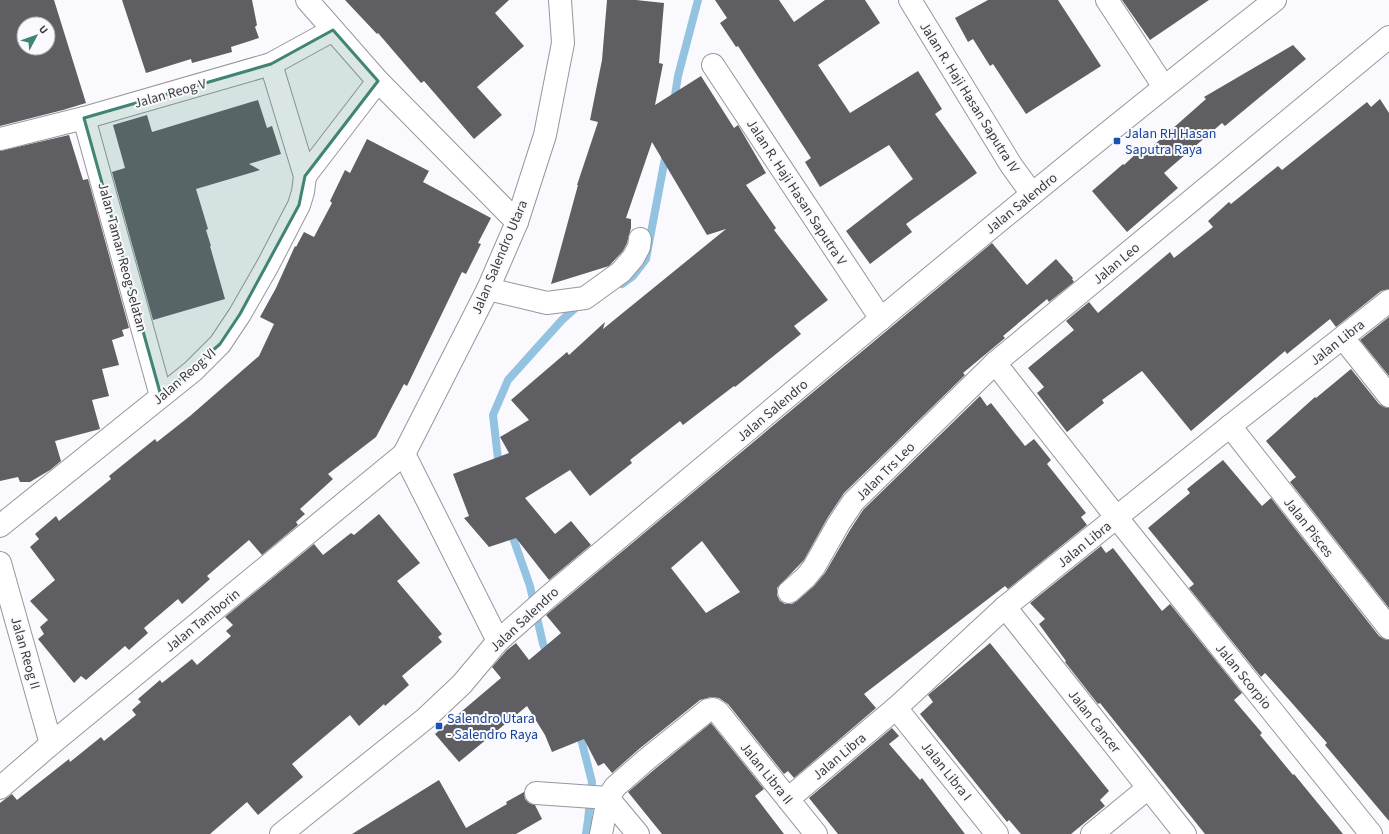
<svg xmlns="http://www.w3.org/2000/svg" width="1389" height="834" viewBox="0 0 1389 834" font-family="'Source Sans 3',sans-serif">
<style>
.lines{fill:none;stroke-linecap:round;stroke-linejoin:round}
.stream{stroke:#93c3e0;stroke-width:8}
.building{fill:#5e5e63;fill-rule:evenodd}
.minor-casing{stroke:#96969c;stroke-width:24}
.minor{stroke:#fff;stroke-width:22}
.marked{fill:#418475;fill-opacity:0.2;stroke:#418475;stroke-width:3;stroke-linejoin:round}
.transit-dot{fill:#1a4fb4;stroke:#fafafe;stroke-width:1.5}
.labels{text-anchor:middle;stroke-width:4;stroke-linejoin:round;paint-order:stroke}
.street-label{font-size:14px;fill:#3b3b3e;stroke:#fafafe}
.transit-label{font-size:14px;fill:#164399;stroke:#fafafe;text-anchor:start}
</style>
<rect width="100%" height="100%" fill="#fafafe"/>
<g class="lines">
<g class="stream">
<path d="M 674,102 L 678,76 L 698,0"/>
<path d="M 622,284 L 633,276 L 646,259 L 666,153"/>
<path d="M 499,467 L 493,415 L 508,380 L 562,320 L 580,304"/>
<path d="M 510,529 L 530,586 L 543,644 L 548,656"/>
<path d="M 579,731 L 592,782 L 588,820 L 586,834"/>
</g>
</g>
<g class="building">
<path d="M 0,0 L 54,0 L 86,103 L 63,110 L 0,126 ZM 24,24 L 48,24 L 48,48 L 24,48 Z"/>
<path d="M 122,0 L 252,0 L 257,25 L 255,27 L 259,38 L 231,47 L 232,52 L 192,63 L 191,59 L 146,73 Z"/>
<path d="M 345,0 L 509,0 L 495,13 L 524,46 L 477,87 L 502,115 L 474,139 L 424,81 L 421,83 L 378,33 L 377,34 Z"/>
<path d="M 607,0 L 636,0 L 664,3 L 659,63 L 663,64 L 655,105 L 701,76 L 734,128 L 738,125 L 766,173 L 746,185 L 776,228 L 774,230 L 828,300 L 794,326 L 801,334 L 735,387 L 734,386 L 683,425 L 680,421 L 630,460 L 632,463 L 590,496 L 570,470 L 525,498 L 555,534 L 571,521 L 591,545 L 549,580 L 516,538 L 489,547 L 464,518 L 469,516 L 453,474 L 509,453 L 500,437 L 529,420 L 511,400 L 567,352 L 569,355 L 605,322 L 603,329 L 726,229 L 707,235 L 652,142 L 626,218 L 631,219 L 631,228 L 627,243 L 623,251 L 609,266 L 551,284 L 578,185 L 577,185 L 598,122 L 590,120 L 602,60 Z"/>
<path d="M 715,0 L 779,0 L 794,22 L 825,0 L 865,0 L 880,23 L 818,65 L 850,113 L 918,71 L 942,109 L 935,114 L 977,173 L 906,224 L 912,232 L 870,264 L 846,231 L 913,179 L 889,145 L 820,187 L 805,162 L 811,158 L 738,46 L 736,47 L 720,23 L 727,18 Z"/>
<path d="M 988,0 L 1058,0 L 1101,66 L 1026,114 L 993,64 L 990,66 L 973,39 L 968,42 L 955,18 Z"/>
<path d="M 1122,0 L 1209,0 L 1150,40 Z"/>
<path d="M 1293,45 L 1306,59 L 1225,126 L 1222,123 L 1164,173 L 1178,188 L 1127,232 L 1092,191 L 1123,164 L 1124,165 L 1142,148 L 1146,152 L 1206,99 L 1204,97 Z"/>
<path d="M 1380,99 L 1389,113 L 1389,289 L 1381,291 L 1336,327 L 1330,319 L 1287,354 L 1285,351 L 1191,431 L 1142,371 L 1102,400 L 1104,403 L 1067,432 L 1037,393 L 1044,387 L 1028,368 L 1074,330 L 1066,321 L 1089,302 L 1098,313 L 1170,252 L 1174,258 L 1213,227 L 1208,221 L 1229,202 L 1231,204 L 1278,166 L 1282,170 L 1367,102 L 1371,107 Z"/>
<path d="M 258,100 L 267,128 L 272,126 L 281,154 L 249,164 L 260,170 L 196,189 L 208,229 L 206,230 L 211,246 L 210,246 L 225,299 L 153,320 L 112,172 L 125,168 L 113,125 L 147,115 L 152,132 Z"/>
<path d="M 69,135 L 83,180 L 88,179 L 129,328 L 122,330 L 124,336 L 112,340 L 119,365 L 102,369 L 109,396 L 92,400 L 100,429 L 55,441 L 61,461 L 50,470 L 30,482 L 20,482 L 18,477 L 0,481 L 0,151 Z"/>
<path d="M 367,139 L 429,171 L 423,182 L 491,218 L 478,243 L 481,244 L 466,274 L 462,272 L 407,386 L 404,384 L 376,437 L 328,474 L 333,479 L 300,509 L 305,514 L 296,522 L 298,525 L 262,555 L 249,540 L 207,576 L 210,579 L 182,604 L 178,599 L 144,628 L 148,633 L 129,650 L 125,646 L 86,680 L 81,676 L 74,683 L 38,639 L 44,634 L 40,627 L 48,620 L 30,601 L 55,580 L 30,547 L 39,539 L 35,534 L 56,516 L 59,521 L 111,479 L 109,476 L 155,439 L 157,442 L 190,416 L 259,356 L 274,324 L 260,317 L 276,288 L 295,246 L 296,247 L 304,232 L 314,237 L 332,203 L 330,201 L 345,170 L 350,173 Z"/>
<path d="M 992,243 L 1027,285 L 1056,259 L 1073,278 L 1072,279 L 1074,282 L 1049,302 L 1047,299 L 1003,336 L 1005,338 L 963,373 L 965,375 L 844,493 L 828,517 L 804,560 L 777,588 L 777,595 L 780,601 L 785,604 L 792,604 L 797,601 L 814,586 L 825,573 L 850,530 L 863,510 L 980,396 L 987,406 L 991,403 L 1025,446 L 1034,439 L 1051,460 L 1047,464 L 1086,513 L 1081,517 L 1087,525 L 1008,589 L 1005,586 L 864,694 L 876,708 L 794,778 L 788,771 L 784,774 L 728,704 L 719,698 L 711,697 L 700,700 L 639,749 L 612,773 L 604,763 L 598,766 L 584,739 L 552,752 L 545,735 L 527,706 L 459,762 L 435,734 L 501,678 L 492,667 L 507,650 L 516,643 L 529,660 L 561,633 L 546,615 ZM 702,541 L 740,592 L 706,613 L 671,568 Z"/>
<path d="M 1389,317 L 1389,376 L 1360,340 Z"/>
<path d="M 1351,369 L 1379,404 L 1384,407 L 1389,408 L 1389,608 L 1290,482 L 1296,477 L 1266,441 L 1315,397 L 1316,398 Z"/>
<path d="M 1223,460 L 1262,506 L 1271,498 L 1379,636 L 1384,639 L 1389,640 L 1389,821 L 1325,745 L 1327,743 L 1291,702 L 1265,673 L 1261,677 L 1189,588 L 1194,584 L 1148,528 L 1190,493 L 1187,489 Z"/>
<path d="M 379,514 L 420,563 L 397,581 L 442,634 L 438,637 L 442,642 L 402,676 L 409,685 L 385,706 L 384,704 L 359,726 L 350,715 L 292,764 L 303,777 L 258,815 L 247,802 L 210,834 L 0,834 L 0,803 L 12,794 L 17,800 L 69,759 L 70,762 L 101,737 L 104,741 L 136,715 L 132,710 L 141,702 L 138,699 L 160,680 L 162,683 L 192,659 L 197,665 L 231,636 L 226,631 L 233,625 L 225,617 L 314,544 L 323,555 L 351,533 L 354,535 Z"/>
<path d="M 1101,546 L 1106,553 L 1113,548 L 1162,611 L 1170,604 L 1242,693 L 1234,700 L 1262,733 L 1260,735 L 1293,775 L 1294,774 L 1343,834 L 1205,834 L 1100,703 L 1098,704 L 1065,662 L 1066,661 L 1039,624 L 1045,619 L 1030,603 Z"/>
<path d="M 990,643 L 1109,791 L 1100,800 L 1105,806 L 1071,834 L 1021,834 L 1009,820 L 1007,822 L 920,714 L 933,702 L 928,695 Z"/>
<path d="M 711,723 L 764,789 L 755,796 L 784,834 L 662,834 L 628,792 L 655,769 Z"/>
<path d="M 892,728 L 899,736 L 889,744 L 920,780 L 922,778 L 965,834 L 838,834 L 809,798 Z"/>
<path d="M 439,780 L 466,828 L 507,804 L 506,802 L 524,792 L 525,799 L 529,803 L 535,805 L 542,819 L 516,834 L 352,834 Z"/>
</g>
<g class="lines">
<defs>
<g id="minor">
<path d="M 307,0 L 378,81 L 517,222"/>
<path d="M 910,0 L 1011,165 L 1032,194"/>
<path d="M 1107,0 L 1164,87"/>
<path d="M 713,65 L 881,319"/>
<path d="M 84,118 L 161,396"/>
<path d="M 0,139 L 84,118 L 271,64 L 333,30"/>
<path d="M 305,176 L 378,81"/>
<path d="M 488,289 L 547,303 L 585,298 L 621,272 L 633,258 L 639,247 L 640,239"/>
<path d="M 1343,338 L 1389,396"/>
<path d="M 995,363 L 1117,518 L 1371,834"/>
<path d="M 1230,426 L 1389,628"/>
<path d="M 404,454 L 498,641"/>
<path d="M 0,526 L 193,371 L 220,344 L 240,314 L 268,265 L 299,205 L 303,192 L 305,176 L 271,64"/>
<path d="M 0,563 L 51,744"/>
<path d="M 789,592 L 806,577 L 814,567 L 839,523 L 853,502 L 995,363 L 1389,37"/>
<path d="M 1005,607 L 1185,834"/>
<path d="M 896,708 L 997,834"/>
<path d="M 0,788 L 51,744 L 404,454 L 488,289 L 517,222 L 545,135 L 563,43 L 560,0"/>
<path d="M 536,793 L 608,798"/>
<path d="M 608,798 L 638,834"/>
<path d="M 788,799 L 896,708 L 1005,607 L 1230,426 L 1389,301"/>
<path d="M 281,834 L 426,718 L 462,684 L 498,641 L 548,597 C 789,396 1027,193 1275,0"/>
<path d="M 601,834 L 608,798 L 615,787 L 647,759 L 708,710 L 713,709 L 718,712 L 816,834"/>
<path d="M 1092,834 L 1148,788"/>
</g>
</defs>
<use href="#minor" class="minor-casing"/>
<use href="#minor" class="minor"/>
</g>
<path class="marked" d="M 333,30 L 378,81 L 305,176 L 299,205 L 240,314 L 220,344 L 161,396 L 84,118 L 271,64 Z"/>
<g class="transit-dot">
<rect x="1113" y="137" width="8" height="8" rx="2"/>
<rect x="435" y="722" width="8" height="8" rx="2"/>
</g>
<g class="labels">
<g class="street-label">
<text transform="translate(170 93) rotate(-16)" y="5">Jalan Reog V</text>
<text transform="translate(970 97) rotate(58)" y="5">Jalan R. Haji Hasan Saputra IV</text>
<text transform="translate(797 192) rotate(57)" y="5">Jalan R. Haji Hasan Saputra V</text>
<text transform="translate(1021 203) rotate(-39)" y="5">Jalan Salendro</text>
<text transform="translate(123 257) rotate(75)" y="5">Jalan Taman Reog Selatan</text>
<text transform="translate(499 257) rotate(-67)" y="5">Jalan Salendro Utara</text>
<text transform="translate(1116 263) rotate(-40)" y="5">Jalan Leo</text>
<text transform="translate(1337 342) rotate(-38)" y="5">Jalan Libra</text>
<text transform="translate(184 376) rotate(-41)" y="5">Jalan Reog VI</text>
<text transform="translate(772 410) rotate(-40)" y="5">Jalan Salendro</text>
<text transform="translate(885 471) rotate(-45)" y="5">Jalan Trs Leo</text>
<text transform="translate(1309 527) rotate(52)" y="5">Jalan Pisces</text>
<text transform="translate(1084 544) rotate(-39)" y="5">Jalan Libra</text>
<text transform="translate(524 619) rotate(-43)" y="5">Jalan Salendro</text>
<text transform="translate(202 620) rotate(-39)" y="5">Jalan Tamborin</text>
<text transform="translate(26 653) rotate(74)" y="5">Jalan Reog II</text>
<text transform="translate(1244 676) rotate(51)" y="5">Jalan Scorpio</text>
<text transform="translate(1095 721) rotate(52)" y="5">Jalan Cancer</text>
<text transform="translate(839 756) rotate(-40)" y="5">Jalan Libra</text>
<text transform="translate(947 771) rotate(51)" y="5">Jalan Libra I</text>
<text transform="translate(767 773) rotate(51)" y="5">Jalan Libra II</text>
</g>
<g class="transit-label">
<text x="1125" y="138">Jalan RH Hasan<tspan x="1125" dy="16">Saputra Raya</tspan></text>
<text x="447" y="723">Salendro Utara<tspan x="447" dy="16">- Salendro Raya</tspan></text>
</g>
</g>
<g transform="translate(36 36) rotate(49)"><circle r="19" fill="#fafafe" stroke="#aeaeb1"/>
<path d="M0-3L7 15L0 10L-7 15Z" fill="#418475"/>
<text y="-6" font-size="11" font-weight="bold" text-anchor="middle" fill="#3b3b3e">U</text>
</g>
</svg>
